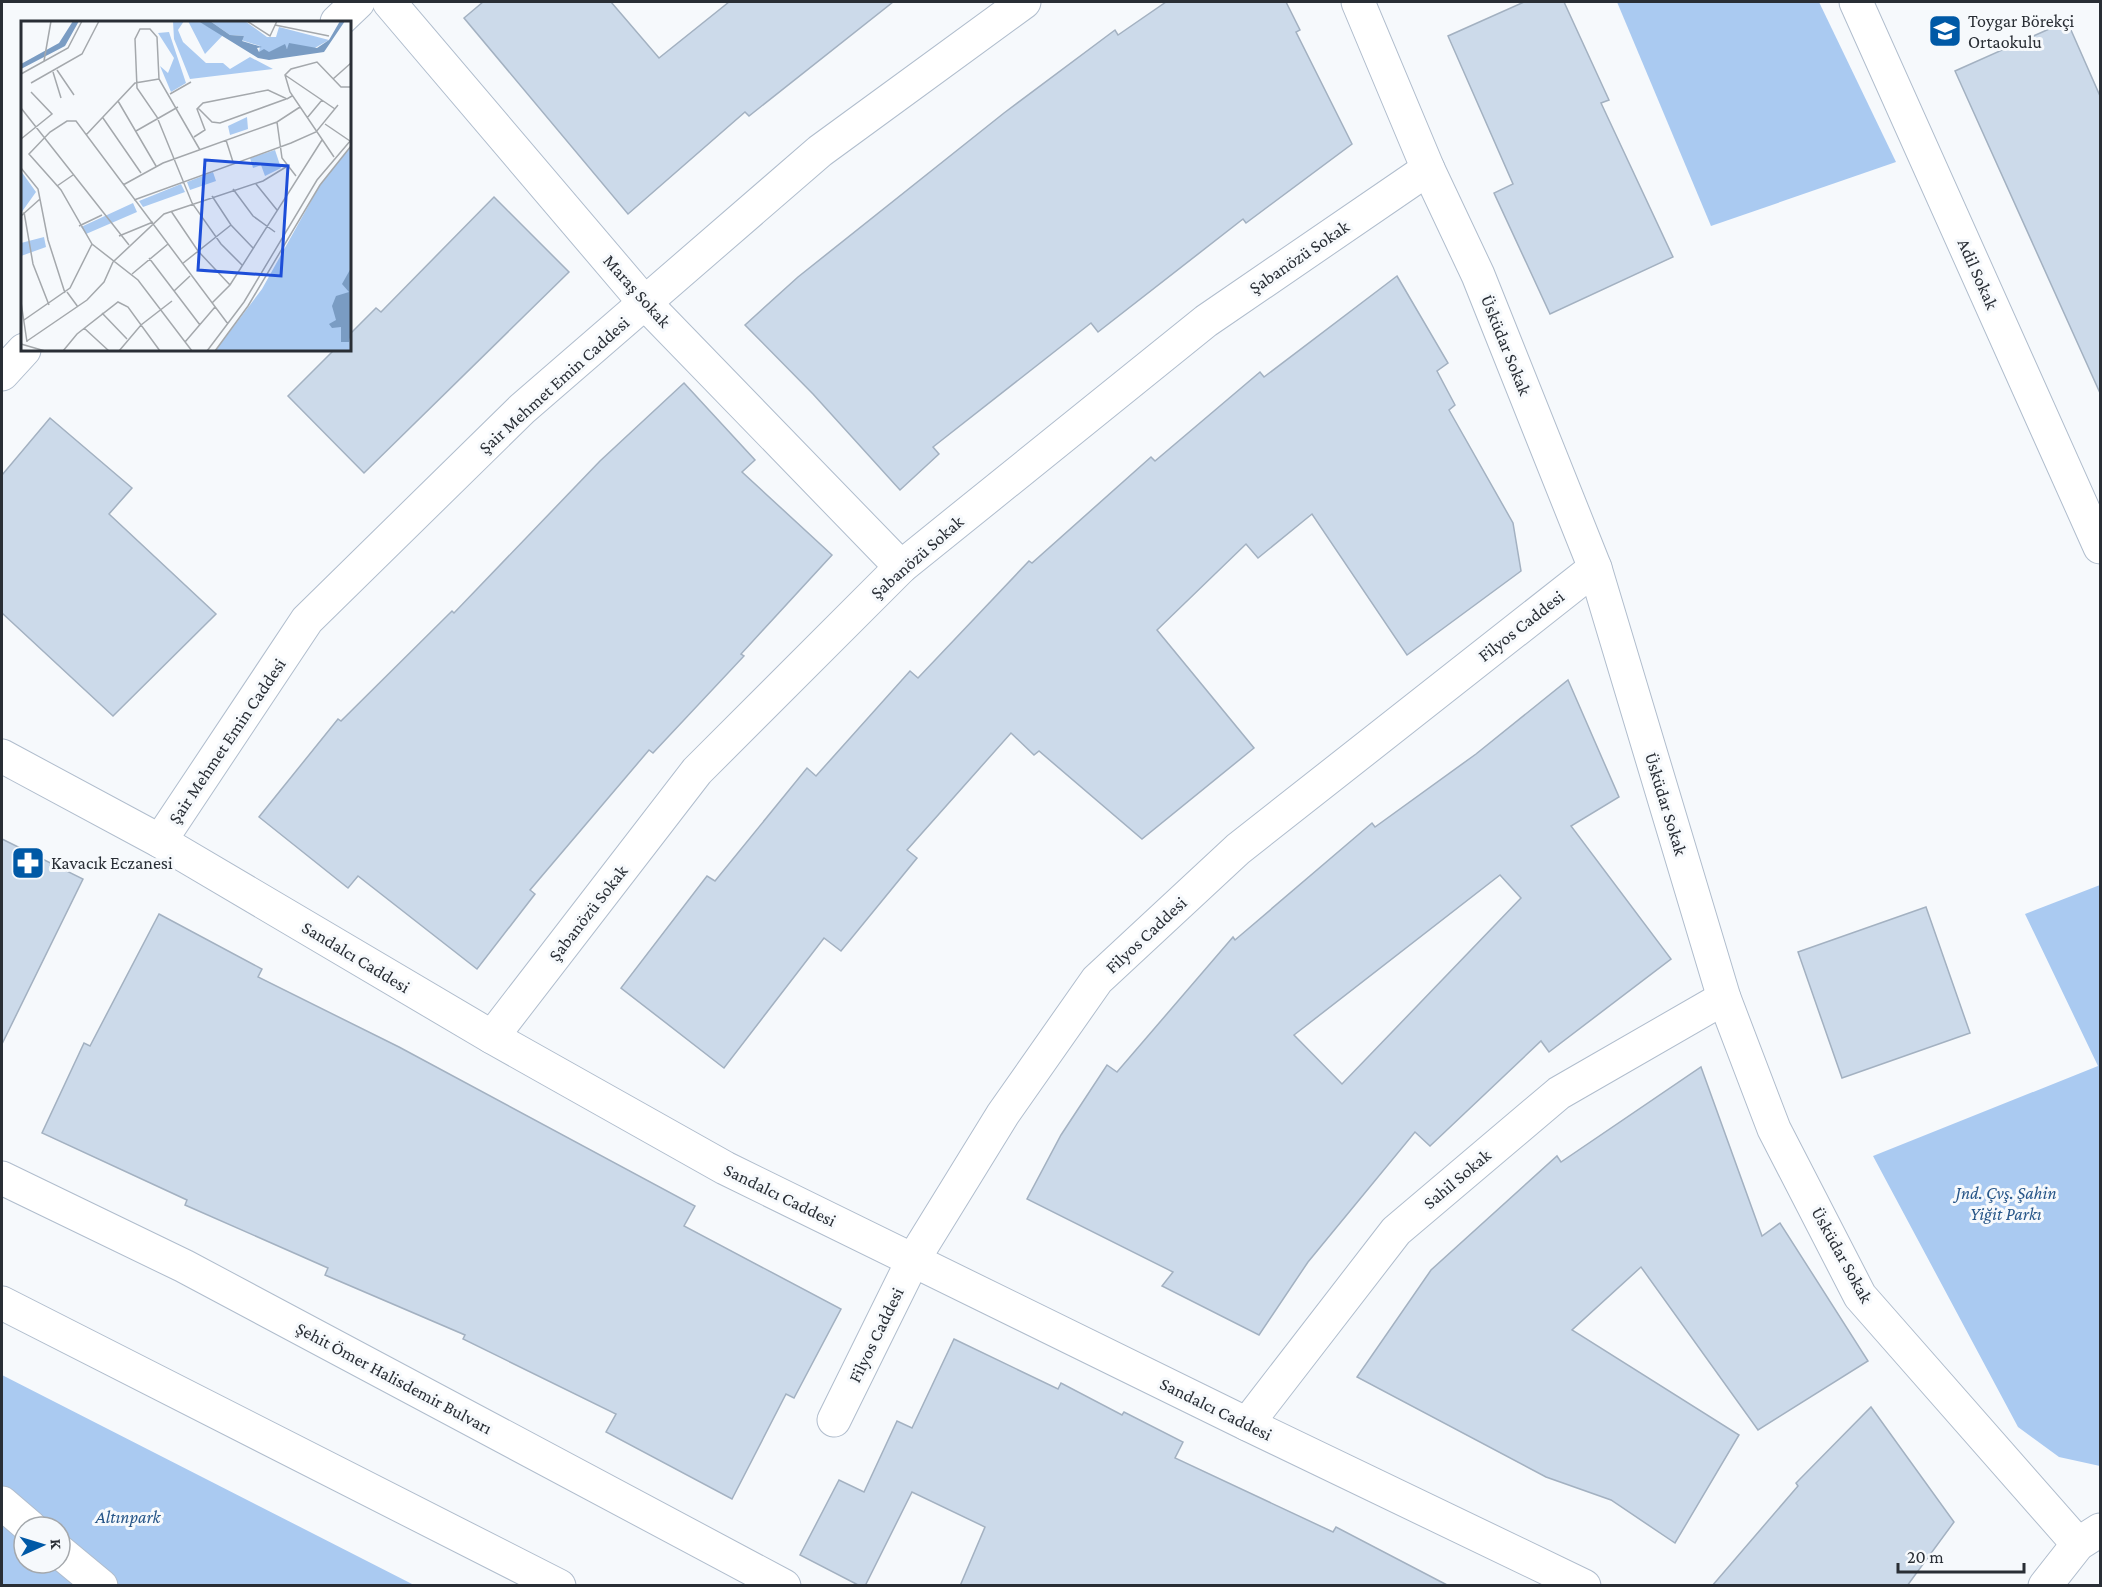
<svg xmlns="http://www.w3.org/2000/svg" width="2102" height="1587" viewBox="0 0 2102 1587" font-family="'Crimson Pro',serif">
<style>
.green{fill:#aacaf1;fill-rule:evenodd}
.building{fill:#ccdaea;stroke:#a3b1c1;stroke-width:1.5;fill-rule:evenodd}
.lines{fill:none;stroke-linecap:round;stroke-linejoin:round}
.minor-casing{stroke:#b0bdcd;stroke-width:35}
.highway-casing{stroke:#b0bdcd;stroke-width:35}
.minor{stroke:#fff;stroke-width:33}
.highway{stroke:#fff;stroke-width:33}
.labels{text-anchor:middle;stroke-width:6;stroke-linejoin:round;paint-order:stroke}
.poi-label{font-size:18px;fill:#292e35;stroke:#f6f9fc;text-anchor:start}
.street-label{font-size:18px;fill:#292e35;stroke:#f6f9fc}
.park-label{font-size:18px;font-style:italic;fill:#265588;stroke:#f6f9fc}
.inset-road{fill:none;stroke:#a4a8ac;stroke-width:1.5}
.view{fill:#1d4ed8;fill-opacity:0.15;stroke:#1d4ed8;stroke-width:3}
.inset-edge{fill:none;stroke:#292e35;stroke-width:3}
</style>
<rect width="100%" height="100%" fill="#f6f9fc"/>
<g class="green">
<path d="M 1617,2 L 1819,2 L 1896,162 L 1711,226 Z"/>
<path d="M 2100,885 L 2100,1466 L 2059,1457 L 2018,1427 L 1873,1156 L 2098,1066 L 2025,914 Z"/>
<path d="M 2,1375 L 414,1585 L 2,1585 ZM 24,1527 L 60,1527 L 60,1563 L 24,1563 Z"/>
</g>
<g class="building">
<path d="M 483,2 L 611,2 L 659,58 L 729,2 L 893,2 L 749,116 L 745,112 L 628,214 L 464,18 Z"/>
<path d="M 1166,2 L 1286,2 L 1300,30 L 1296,32 L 1352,144 L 1246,223 L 1243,219 L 1098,332 L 1091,323 L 933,447 L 939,454 L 900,490 L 813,394 L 745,325 L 798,277 L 1004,113 L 1115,30 L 1118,35 Z"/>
<path d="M 1524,2 L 1564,2 L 1609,100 L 1601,103 L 1673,257 L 1550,314 L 1494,193 L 1513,184 L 1448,36 Z"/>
<path d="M 2067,21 L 2100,96 L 2100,393 L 1955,71 Z"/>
<path d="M 494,197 L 569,272 L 364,473 L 288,396 L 334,350 L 350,350 L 350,334 L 376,308 L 381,312 Z"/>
<path d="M 1397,276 L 1448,363 L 1437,371 L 1455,405 L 1449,410 L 1513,523 L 1521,571 L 1407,655 L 1312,514 L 1258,558 L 1246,544 L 1157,630 L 1254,748 L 1142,839 L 1039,751 L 1034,755 L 1011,733 L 907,850 L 917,858 L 841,951 L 824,938 L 724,1068 L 621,988 L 707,876 L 715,881 L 807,768 L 816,776 L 910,671 L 918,678 L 1029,561 L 1032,563 L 1151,457 L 1155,461 L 1260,372 L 1264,377 Z"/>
<path d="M 684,383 L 755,460 L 742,472 L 832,555 L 741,654 L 744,656 L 653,753 L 649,750 L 530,890 L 535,894 L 477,969 L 358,876 L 348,888 L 259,817 L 338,719 L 341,721 L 452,611 L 454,613 L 600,461 Z"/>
<path d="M 50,418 L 132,488 L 109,514 L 216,614 L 113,716 L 2,613 L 2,475 Z"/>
<path d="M 1568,680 L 1619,797 L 1571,826 L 1671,959 L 1549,1052 L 1541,1041 L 1430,1146 L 1415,1132 L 1308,1262 L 1259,1335 L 1162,1286 L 1173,1272 L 1027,1199 L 1061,1135 L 1107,1065 L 1117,1072 L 1233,937 L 1235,940 L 1372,823 L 1375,827 L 1476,754 ZM 1500,875 L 1521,898 L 1342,1084 L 1294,1035 Z"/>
<path d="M 2,839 L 83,879 L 2,1044 Z"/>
<path d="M 1926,907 L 1970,1033 L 1842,1078 L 1798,952 Z"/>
<path d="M 159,914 L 262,969 L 258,977 L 399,1047 L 695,1206 L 684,1226 L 841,1309 L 794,1398 L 786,1394 L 732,1499 L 606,1432 L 616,1414 L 463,1339 L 465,1335 L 325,1275 L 328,1268 L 185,1205 L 187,1200 L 42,1133 L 84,1043 L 90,1046 Z"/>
<path d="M 1701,1067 L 1762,1236 L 1780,1223 L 1868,1361 L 1758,1430 L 1641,1267 L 1572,1330 L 1739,1435 L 1675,1543 L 1611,1500 L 1546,1477 L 1357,1377 L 1431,1270 L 1557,1156 L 1561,1162 Z"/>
<path d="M 954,1339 L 1058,1389 L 1061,1383 L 1122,1415 L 1124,1412 L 1183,1442 L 1175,1458 L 1333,1532 L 1336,1527 L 1449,1586 L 960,1586 L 985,1527 L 912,1492 L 865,1586 L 860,1586 L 800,1555 L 839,1480 L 864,1492 L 897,1421 L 912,1428 Z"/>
<path d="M 1871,1407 L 1954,1522 L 1907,1586 L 1712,1586 L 1798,1486 L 1796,1483 Z"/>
</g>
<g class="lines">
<defs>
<g id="minor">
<path d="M 389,2 L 645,303 L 901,567"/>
<path d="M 1358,2 L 1428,169 L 1478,275 L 1595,568 L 1724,998 L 1774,1129 L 1860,1296 L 2078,1544"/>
<path d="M 1856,2 L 2100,547"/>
<path d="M 337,22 L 358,2"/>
<path d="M 2,374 L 24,350"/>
<path d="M 2,756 L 160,841 L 492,1037 L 725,1168 L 1247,1424 L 1584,1586"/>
<path d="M 160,841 L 307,620 L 522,409 L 820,151 L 1024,2"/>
<path d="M 492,1037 L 697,771 L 901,567 L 1206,321 L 1428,169"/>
<path d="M 834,1420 L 913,1260 L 1003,1114 L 1097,980 L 1238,849 L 1595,568"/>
<path d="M 1247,1424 L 1396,1231 L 1559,1093 L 1724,998"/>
<path d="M 2,1503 L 30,1527"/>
<path d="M 60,1552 L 101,1586"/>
<path d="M 2045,1586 L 2078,1544 L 2100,1530"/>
</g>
<g id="highway">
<path d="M 2,1178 L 184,1266 L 784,1586"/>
<path d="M 2,1303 L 559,1586"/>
</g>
</defs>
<use href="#minor" class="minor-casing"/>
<use href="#highway" class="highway-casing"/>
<use href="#minor" class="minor"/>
<use href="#highway" class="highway"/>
</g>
<defs>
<symbol id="school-square" viewBox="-11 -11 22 22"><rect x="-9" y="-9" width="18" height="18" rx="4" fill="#0059a6" stroke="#f6f9fc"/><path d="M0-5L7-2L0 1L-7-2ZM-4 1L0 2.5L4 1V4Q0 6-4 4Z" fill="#fff"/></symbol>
<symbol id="pharmacy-square" viewBox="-11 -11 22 22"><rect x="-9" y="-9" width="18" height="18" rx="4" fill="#0059a6" stroke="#f6f9fc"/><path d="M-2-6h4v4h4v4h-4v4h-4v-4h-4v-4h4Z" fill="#fff"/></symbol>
</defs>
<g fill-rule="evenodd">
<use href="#school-square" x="1926" y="12" width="38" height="38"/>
<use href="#pharmacy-square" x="9" y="844" width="38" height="38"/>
</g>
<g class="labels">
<g class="poi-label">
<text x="1968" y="27">Toygar Börekçi<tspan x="1968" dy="21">Ortaokulu</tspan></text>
<text x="51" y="869">Kavacık Eczanesi</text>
</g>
<g class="street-label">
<text transform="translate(1299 257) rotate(-34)" y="6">Şabanözü Sokak</text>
<text transform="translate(1978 274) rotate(66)" y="6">Adil Sokak</text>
<text transform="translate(637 291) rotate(48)" y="6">Maraş Sokak</text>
<text transform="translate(1506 345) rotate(68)" y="6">Üsküdar Sokak</text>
<text transform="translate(554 385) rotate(-42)" y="6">Şair Mehmet Emin Caddesi</text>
<text transform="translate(917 557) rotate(-41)" y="6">Şabanözü Sokak</text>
<text transform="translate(1521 626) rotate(-38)" y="6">Filyos Caddesi</text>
<text transform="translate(227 741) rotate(-56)" y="6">Şair Mehmet Emin Caddesi</text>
<text transform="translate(1666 804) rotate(73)" y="6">Üsküdar Sokak</text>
<text transform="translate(588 913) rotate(-52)" y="6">Şabanözü Sokak</text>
<text transform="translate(1146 935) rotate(-43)" y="6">Filyos Caddesi</text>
<text transform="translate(356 957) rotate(31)" y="6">Sandalcı Caddesi</text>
<text transform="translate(1457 1179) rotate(-40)" y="6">Sahil Sokak</text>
<text transform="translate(780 1195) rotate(26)" y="6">Sandalcı Caddesi</text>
<text transform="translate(1842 1255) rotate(61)" y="6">Üsküdar Sokak</text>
<text transform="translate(876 1335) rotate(-64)" y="6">Filyos Caddesi</text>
<text transform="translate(394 1378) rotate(28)" y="6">Şehit Ömer Halisdemir Bulvarı</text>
<text transform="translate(1216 1409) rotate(26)" y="6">Sandalcı Caddesi</text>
</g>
<g class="park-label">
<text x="2006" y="1199">Jnd. Çvş. Şahin<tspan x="2006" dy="21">Yiğit Parkı</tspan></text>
<text x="128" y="1523">Altınpark</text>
</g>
</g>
<g transform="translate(21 21)">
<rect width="330" height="330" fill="#f6f9fc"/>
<path d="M 152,0 L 163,0 L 157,9 L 162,21 L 185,42 L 202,42 L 209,48 L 229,36 L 252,48 L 169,58 L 153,18 ZM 167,0 L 177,0 L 202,14 L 184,33 ZM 189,0 L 224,0 L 246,16 L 255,16 L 258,6 L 308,19 L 292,28 L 269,23 L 267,28 L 263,25 L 252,31 L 238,31 L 239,25 L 220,19 L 223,15 L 209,14 ZM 148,11 L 165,62 L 150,71 L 139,45 L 147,52 L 153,37 L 137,12 ZM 226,96 L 227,108 L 209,114 L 207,105 ZM 330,125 L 330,330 L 194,330 L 241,268 L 299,164 ZM 254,129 L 260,147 L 244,155 L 240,144 L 232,147 L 229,137 ZM 0,150 L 15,171 L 0,192 ZM 192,151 L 195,160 L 169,169 L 166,161 ZM 160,163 L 164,171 L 122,186 L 118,180 ZM 112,182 L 116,191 L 65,213 L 60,206 ZM 23,216 L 25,226 L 0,235 L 0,222 Z" fill="#aacaf1"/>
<path d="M 52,0 L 58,0 L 44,25 L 0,48 L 0,43 L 38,22 ZM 177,0 L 189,0 L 209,14 L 223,15 L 221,20 L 241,26 L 236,27 L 238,31 L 243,28 L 248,31 L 264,23 L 266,28 L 268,22 L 296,27 L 308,19 L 319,0 L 324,0 L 303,31 L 248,39 L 237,37 ZM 330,247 L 330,312 L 328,321 L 320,321 L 320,306 L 311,307 L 308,303 L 315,299 L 311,285 L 315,275 L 328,271 L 321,263 Z" fill="#7a9cc3"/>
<path class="inset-road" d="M 226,0 L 249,15 L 256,0M 254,4 L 308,15M 23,40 L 30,0M 36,49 L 53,74M 32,51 L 40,77M 0,53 L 47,27 L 61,0M 264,54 L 314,88M 312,58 L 330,42M 10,62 L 61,33 L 78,0M 149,73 L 170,61M 97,80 L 135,145M 0,87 L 108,224M 177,87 L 191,101 L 199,102 L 265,78M 82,97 L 120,152M 286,97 L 301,79M 256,101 L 261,137 L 275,155M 304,103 L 329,120M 115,110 L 157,86M 65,114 L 114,62 L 138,58M 173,116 L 184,109 L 176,88 L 182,82 L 247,69 L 266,78 L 271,75M 0,118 L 31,93 L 10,71M 205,119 L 212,141M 179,129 L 138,58 L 136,16 L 129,8 L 119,8 L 114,18 L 116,67 L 136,96 L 171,182 L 200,223 L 221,244M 313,136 L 269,71 L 264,54 L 270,48 L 296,41 L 320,66 L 330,66M 0,147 L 17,168 L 27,219 L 44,272M 235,163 L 256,189M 102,164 L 142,142 L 256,101 L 279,86M 36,165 L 52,154M 212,168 L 232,195 L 254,211M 191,175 L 210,204 L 232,227M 113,179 L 270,122 L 295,111 L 317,84M 150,190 L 177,230 L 209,264M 3,191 L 12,243 L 28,284M 0,195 L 19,178M 58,205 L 81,194M 98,215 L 132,201M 128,237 L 179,304M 161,243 L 210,204M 111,253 L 147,223M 153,270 L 169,255M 46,271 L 57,286M 0,281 L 6,321M 191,282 L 209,264 L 301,119M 81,292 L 106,318M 3,299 L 49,267 L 71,223M 63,307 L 88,330M 6,320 L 66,279 L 83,261 L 92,241 L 143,193 L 242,160 L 265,146M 164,321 L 194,286M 0,323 L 24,330M 42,330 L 56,313 L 97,281 L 107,286 L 139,330M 98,330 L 120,304 L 151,280M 171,330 L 117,259 L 71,223 L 40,169 L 8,133 L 29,111 L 46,100 L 55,100 L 207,303M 186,330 L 223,281 L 296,159 L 330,119M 194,330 L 227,285 L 299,164 L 330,125"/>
<path class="view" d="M 184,139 L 267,145 L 260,255 L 177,249 Z"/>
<rect width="330" height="330" class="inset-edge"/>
</g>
<rect width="2102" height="1587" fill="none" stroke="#292e35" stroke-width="6"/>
<g transform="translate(42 1545) rotate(86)"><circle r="28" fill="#f6f9fc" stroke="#a4a8ac" stroke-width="1.5"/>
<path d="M0-4.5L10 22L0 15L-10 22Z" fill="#0059a6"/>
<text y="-9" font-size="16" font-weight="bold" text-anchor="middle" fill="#292e35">K</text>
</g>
<path d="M1898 1563v9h126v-9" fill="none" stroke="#292e35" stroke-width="3"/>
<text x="1907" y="1563" font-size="18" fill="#292e35" stroke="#f6f9fc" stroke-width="4.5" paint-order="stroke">20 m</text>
</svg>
